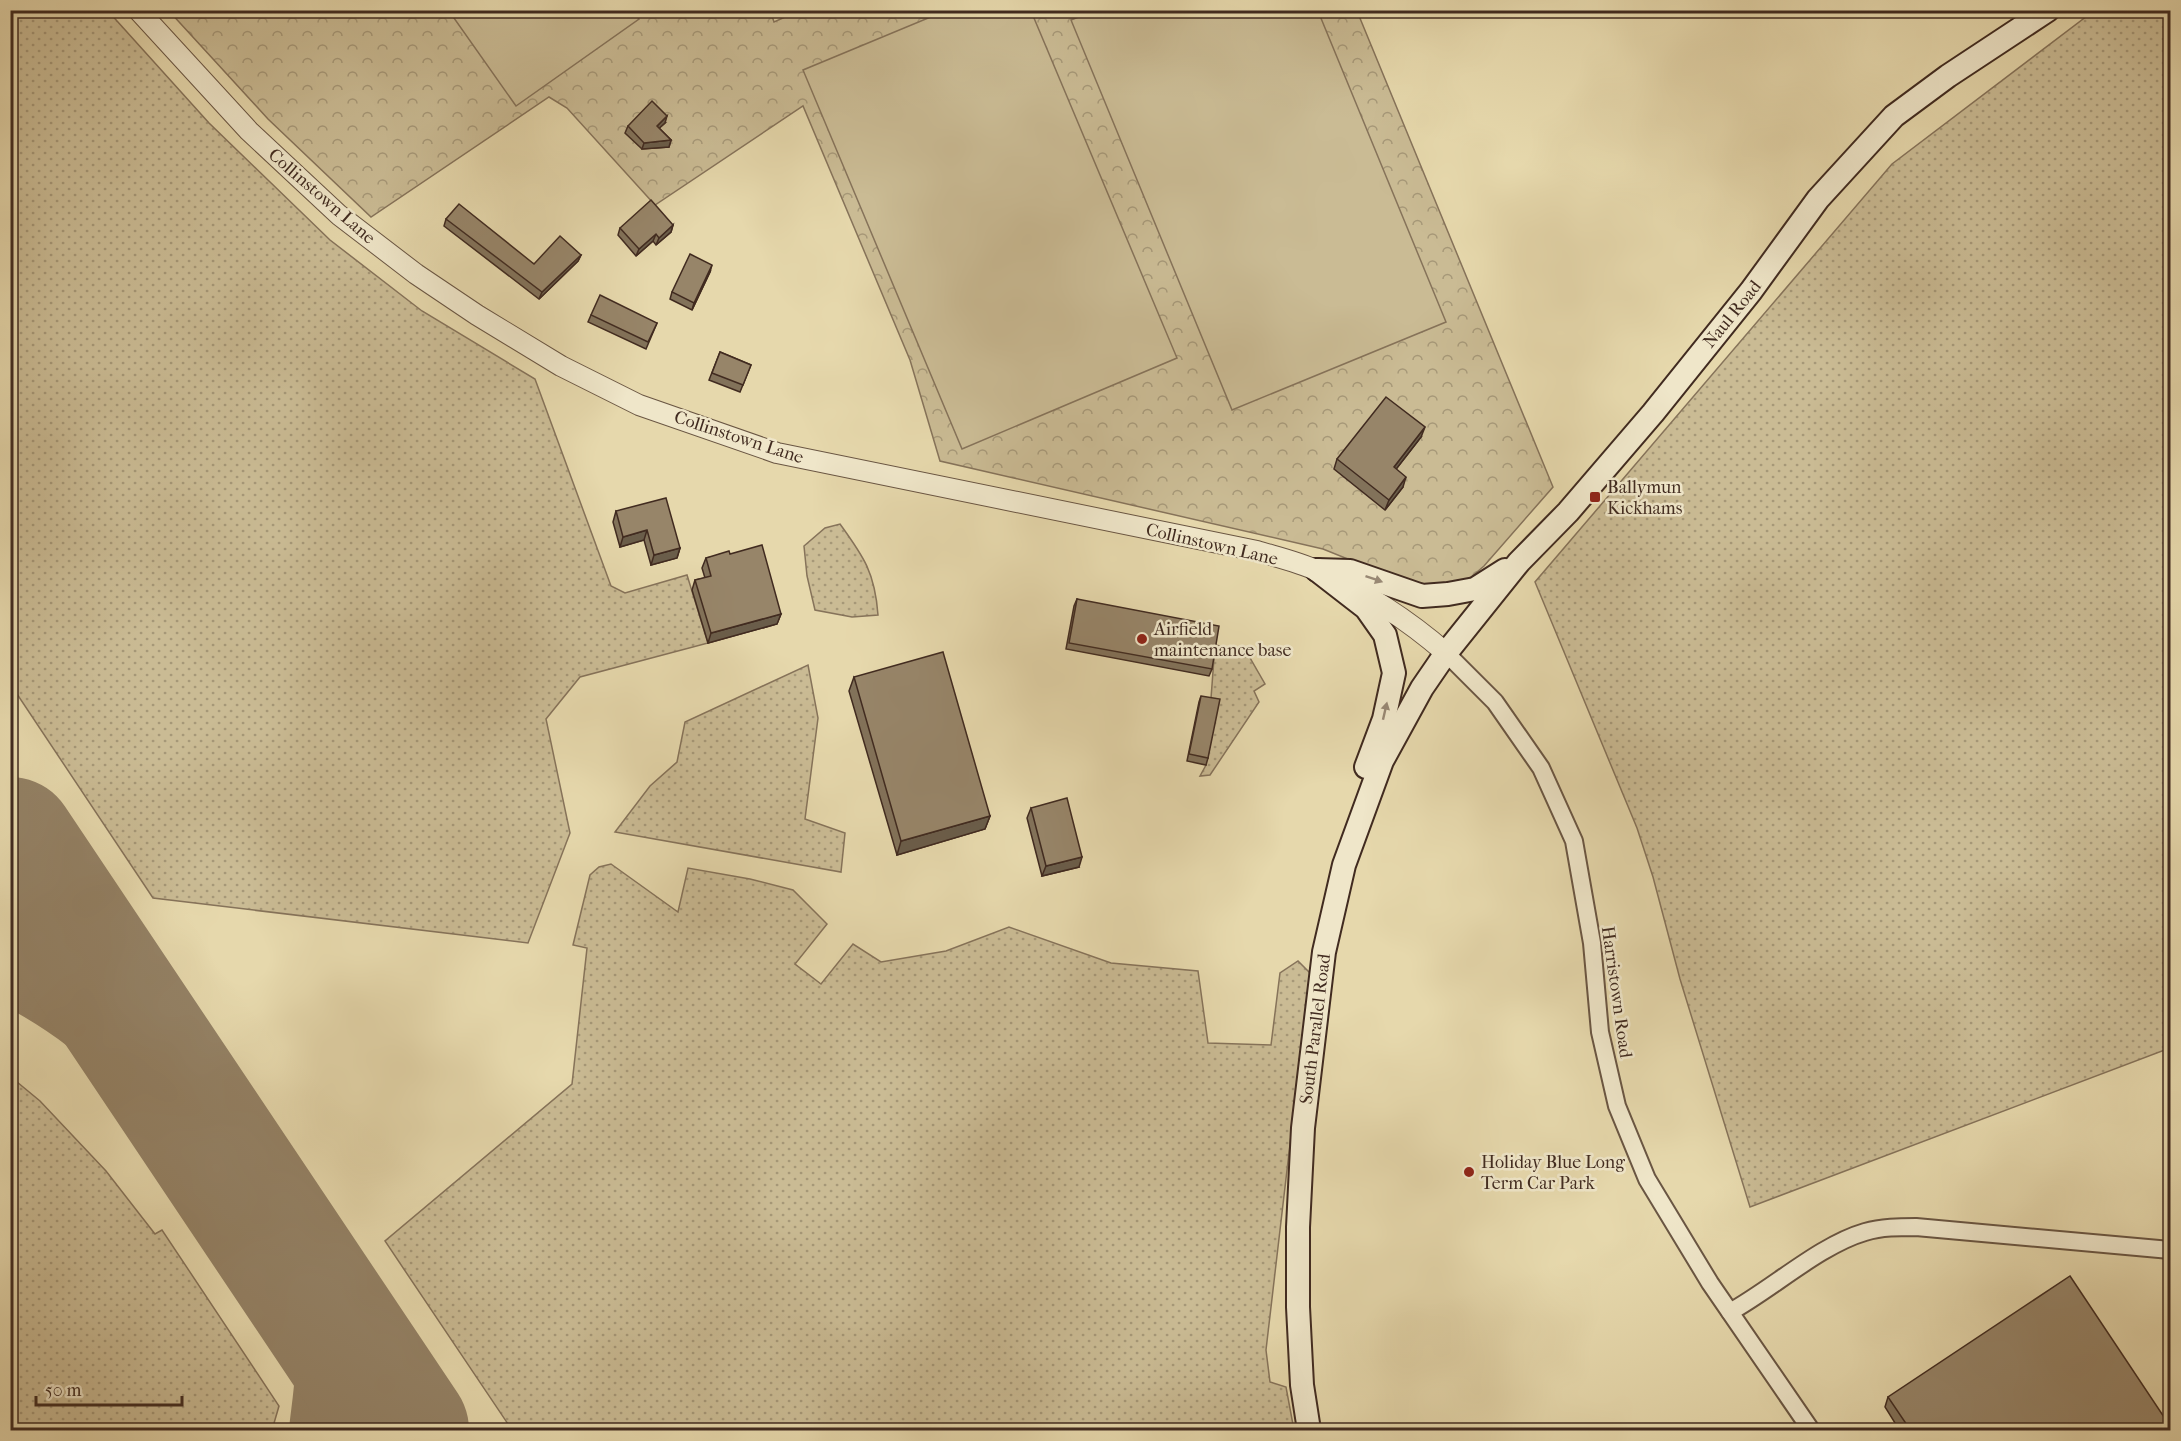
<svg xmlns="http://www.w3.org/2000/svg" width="2181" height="1441" viewBox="0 0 2181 1441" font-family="'IM FELL French Canon',serif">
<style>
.grass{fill:url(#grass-dots);stroke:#86735a;stroke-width:1.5}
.forest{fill:url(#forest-crowns);stroke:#86735a;stroke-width:1.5}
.pitch{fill:#cabb94;stroke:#86735a;stroke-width:1.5}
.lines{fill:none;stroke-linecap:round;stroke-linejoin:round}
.taxiway{stroke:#948266;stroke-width:52}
.runway{stroke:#948266;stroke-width:132}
.minor-casing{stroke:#6a5643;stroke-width:20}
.tertiary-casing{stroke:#6a5643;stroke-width:22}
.secondary-casing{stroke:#412b20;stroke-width:26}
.minor{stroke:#efe6c9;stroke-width:16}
.tertiary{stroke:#efe6c9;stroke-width:20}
.secondary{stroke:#efe6c9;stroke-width:22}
.wall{fill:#82725a;stroke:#412b20;stroke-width:1.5}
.shaded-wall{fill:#6a5d4a;stroke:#412b20;stroke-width:1.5}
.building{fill:#978569;stroke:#412b20;stroke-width:1.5}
.oneway{fill:#988874}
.poi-dot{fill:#8f2418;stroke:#efe6c9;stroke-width:2}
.labels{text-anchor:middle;stroke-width:5;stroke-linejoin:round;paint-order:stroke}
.street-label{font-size:18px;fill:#412b20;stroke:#efe6c9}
.poi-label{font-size:18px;fill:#412b20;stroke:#efe6c9;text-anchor:start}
</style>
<defs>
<pattern id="grass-dots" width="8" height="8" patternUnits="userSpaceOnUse" patternTransform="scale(1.5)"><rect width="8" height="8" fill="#cabb94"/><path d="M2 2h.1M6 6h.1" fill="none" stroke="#a69878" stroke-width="1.8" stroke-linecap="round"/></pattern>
<pattern id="forest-crowns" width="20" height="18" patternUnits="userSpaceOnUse" patternTransform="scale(1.5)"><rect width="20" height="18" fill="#cabb94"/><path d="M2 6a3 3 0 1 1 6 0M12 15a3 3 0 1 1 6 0" fill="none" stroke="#a69878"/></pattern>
</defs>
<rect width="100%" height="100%" fill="#e6d8ac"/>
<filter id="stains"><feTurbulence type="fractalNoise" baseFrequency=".00333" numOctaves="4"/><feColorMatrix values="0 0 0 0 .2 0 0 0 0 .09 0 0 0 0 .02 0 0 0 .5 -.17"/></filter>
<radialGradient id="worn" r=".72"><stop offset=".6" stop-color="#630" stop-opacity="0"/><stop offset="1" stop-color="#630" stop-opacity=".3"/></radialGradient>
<g class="grass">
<path d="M 2095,10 L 2170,11 L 2170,1048 L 1750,1207 L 1680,979 L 1653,877 L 1637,828 L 1535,582 L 1892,164 Z"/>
<path d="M 10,11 L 108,11 L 209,123 L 330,240 L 422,311 L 535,379 L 611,586 L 625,593 L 687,575 L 708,643 L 580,677 L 546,719 L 570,833 L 528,943 L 153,898 L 11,685 Z"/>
<path d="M 840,524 C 864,557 875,573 878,615 L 852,617 L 815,610 L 807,576 L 804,546 L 825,528 Z"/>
<path d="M 1215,645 L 1246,651 L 1265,684 L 1254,691 L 1259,702 L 1210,775 L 1200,776 L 1206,765 Z"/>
<path d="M 808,665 L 818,718 L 805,819 L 845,833 L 841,872 L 615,832 L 650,786 L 677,762 L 685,722 Z"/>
<path d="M 611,864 L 678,912 L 688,868 L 750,879 L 793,890 L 827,924 L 795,964 L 821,984 L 853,944 L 881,962 L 946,951 L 1009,927 L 1111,963 L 1198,971 L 1208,1043 L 1271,1045 L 1280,973 L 1298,961 L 1310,973 L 1266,1350 L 1270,1382 L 1286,1387 L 1294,1430 L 512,1430 L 385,1241 L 572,1084 L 587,948 L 573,945 L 590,875 L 599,867 Z"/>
<path d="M 11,1077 L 40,1101 L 106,1171 L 155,1234 L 162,1230 L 279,1406 L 272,1430 L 11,1430 Z"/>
</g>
<path class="forest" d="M 770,10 L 774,22 L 801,10 L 1357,11 L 1553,487 L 1484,566 L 1463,584 L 1427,591 L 1323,549 L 940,461 L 910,360 L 803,106 L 655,205 L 567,108 L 549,97 L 371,217 L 268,119 L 169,11 Z"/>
<g class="pitch">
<path d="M 633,10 L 639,19 L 516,106 L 449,11 Z"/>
<path d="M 945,11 L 1031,11 L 1177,358 L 962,449 L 803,70 Z"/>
<path d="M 1094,11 L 1318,11 L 1446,322 L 1232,410 L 1071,20 Z"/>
</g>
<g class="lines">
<g class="taxiway">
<path d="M 10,979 C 36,993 61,1008 84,1026 C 128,1060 168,1099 208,1138"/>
<path d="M 280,1246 C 295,1275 311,1305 318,1337 C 325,1367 318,1401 315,1430"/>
</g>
<path class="runway" d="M 10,843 L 403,1430"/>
<defs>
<g id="minor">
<path d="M 1446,653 L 1495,702 L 1541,768 L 1574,841 L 1592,943 L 1600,1032 L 1617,1106 L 1647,1179 L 1710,1283 L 1811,1430"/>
<path d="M 1730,1312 C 1772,1289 1820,1245 1865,1232 C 1882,1227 1899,1227 1916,1227 L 2170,1250"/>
</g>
<path id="tertiary" d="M 138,10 L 249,131 L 339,215 L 416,274 L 477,315 L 561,366 L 639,405 L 777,453 L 1257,551 C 1277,557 1299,562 1318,571 C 1365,592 1407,619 1446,653"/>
<g id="secondary">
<path d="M 1317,570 L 1366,608 L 1385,635 L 1394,673 L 1384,719 L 1366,767"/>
<path d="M 1317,570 L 1350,571 L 1422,596 L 1448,594 L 1475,589 L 1505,570"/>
<path d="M 1309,1430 L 1302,1385 L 1298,1307 L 1298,1227 L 1303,1128 L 1324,952 L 1344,865 L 1382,761 L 1422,688 L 1446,653 L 1519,562 L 1568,512 L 1653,413 L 1751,291 L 1818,199 L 1894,116 L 1948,76 L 2048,10"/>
</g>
</defs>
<use href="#minor" class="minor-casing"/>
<use href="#tertiary" class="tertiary-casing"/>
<use href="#secondary" class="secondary-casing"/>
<use href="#minor" class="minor"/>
<use href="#tertiary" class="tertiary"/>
<use href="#secondary" class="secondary"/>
</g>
<g class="wall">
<path d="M 665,123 L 659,128 L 671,140 L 669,147 L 642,149 L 625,133 L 628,126 Z"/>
<path d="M 446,219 L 534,264 L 581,255 L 578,261 L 539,299 L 444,226 Z"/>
<path d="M 673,225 L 671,232 L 656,245 L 653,241 L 636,256 L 618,235 L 620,228 Z"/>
<path d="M 710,272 L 692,310 L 670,299 L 672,292 Z"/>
<path d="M 591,315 L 657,323 L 646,349 L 588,322 Z"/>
<path d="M 720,352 L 751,365 L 740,392 L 709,380 Z"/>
<path d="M 1421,437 L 1396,469 L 1403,487 L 1385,510 L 1334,469 L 1337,459 Z"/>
<path d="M 616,511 L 680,548 L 677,558 L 651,565 L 644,540 L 620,547 L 613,522 Z"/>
<path d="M 730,554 L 781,614 L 777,624 L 708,643 L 692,590 L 695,580 L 705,578 L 702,568 L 706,558 Z"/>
<path d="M 1077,599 L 1212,669 L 1209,676 L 1066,649 L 1074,606 Z"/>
<path d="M 854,677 L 990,816 L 985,829 L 897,855 L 849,691 Z"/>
<path d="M 1201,696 L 1208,758 L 1206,765 L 1187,761 L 1199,702 Z"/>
<path d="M 1031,808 L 1079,867 L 1042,876 L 1027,818 Z"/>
<path d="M 1888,1397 L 2170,1431 L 1900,1431 L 1885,1407 Z"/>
</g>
<g class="shaded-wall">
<path d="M 667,116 L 665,123 L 654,133 L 657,126 Z"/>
<path d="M 671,140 L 669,147 L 642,149 L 644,143 Z"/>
<path d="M 673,225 L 671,232 L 656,245 L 659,238 Z"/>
<path d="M 656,234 L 653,241 L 636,256 L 639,249 Z"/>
<path d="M 581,255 L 578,261 L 539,299 L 542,292 Z"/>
<path d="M 712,265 L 710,272 L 692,310 L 694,303 Z"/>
<path d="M 1425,427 L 1421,437 L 1390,477 L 1394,467 Z"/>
<path d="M 1406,477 L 1403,487 L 1385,510 L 1389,500 Z"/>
<path d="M 647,530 L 644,540 L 620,547 L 623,537 Z"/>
<path d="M 680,548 L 677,558 L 651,565 L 654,555 Z"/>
<path d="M 781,614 L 777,624 L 708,643 L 711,633 Z"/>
<path d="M 990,816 L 985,829 L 897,855 L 901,841 Z"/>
<path d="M 1082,857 L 1079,867 L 1042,876 L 1046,866 Z"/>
</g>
<g class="building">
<path d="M 652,101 L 667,116 L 657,126 L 671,140 L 644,143 L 628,126 Z"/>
<path d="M 651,200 L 673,225 L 659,238 L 656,234 L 639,249 L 620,228 Z"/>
<path d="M 459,204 L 534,264 L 560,236 L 581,255 L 542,292 L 446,219 Z"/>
<path d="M 690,254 L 712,265 L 694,303 L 672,292 Z"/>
<path d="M 600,295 L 657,323 L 648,342 L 591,315 Z"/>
<path d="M 720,352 L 751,365 L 743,385 L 712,373 Z"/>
<path d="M 1386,397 L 1425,427 L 1394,467 L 1406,477 L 1389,500 L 1337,459 Z"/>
<path d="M 666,498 L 680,548 L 654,555 L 647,530 L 623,537 L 616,511 Z"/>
<path d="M 762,545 L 781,614 L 711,633 L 695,580 L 711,576 L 706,558 L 729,551 L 730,554 Z"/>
<path d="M 1077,599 L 1219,626 L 1212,669 L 1069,643 Z"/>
<path d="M 943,652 L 990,816 L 901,841 L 854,677 Z"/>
<path d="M 1201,696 L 1220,699 L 1208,758 L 1189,754 Z"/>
<path d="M 1067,798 L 1082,857 L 1046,866 L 1031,808 Z"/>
<path d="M 2070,1276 L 2170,1426 L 2170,1431 L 1911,1431 L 1888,1397 Z"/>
</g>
<defs><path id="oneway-solid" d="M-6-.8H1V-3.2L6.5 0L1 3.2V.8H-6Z" transform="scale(1.5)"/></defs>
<g class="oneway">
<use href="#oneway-solid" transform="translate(1374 579) rotate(19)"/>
<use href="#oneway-solid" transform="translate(1385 711) rotate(-77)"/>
</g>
<g class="poi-dot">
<rect x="1589" y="491" width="12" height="12" rx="3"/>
<circle cx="1142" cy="639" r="6"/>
<circle cx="1469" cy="1172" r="6"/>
</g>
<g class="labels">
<g class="street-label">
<text transform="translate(322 196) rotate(41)" y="6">Collinstown Lane</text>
<text transform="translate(1732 314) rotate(-51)" y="6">Naul Road</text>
<text transform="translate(739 437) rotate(18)" y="6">Collinstown Lane</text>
<text transform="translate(1212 544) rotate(13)" y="6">Collinstown Lane</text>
<text transform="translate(1617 992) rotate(82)" y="6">Harristown Road</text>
<text transform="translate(1315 1029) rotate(-83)" y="6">South Parallel Road</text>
</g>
<g class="poi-label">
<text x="1607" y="493">Ballymun<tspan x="1607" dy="21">Kickhams</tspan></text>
<text x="1154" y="635">Airfield<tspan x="1154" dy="21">maintenance base</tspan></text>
<text x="1481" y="1168">Holiday Blue Long<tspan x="1481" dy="21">Term Car Park</tspan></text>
</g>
</g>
<rect width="2181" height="1441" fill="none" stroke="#e6d8ac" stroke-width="36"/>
<rect x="12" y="12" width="2157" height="1417" fill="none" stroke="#412b20" stroke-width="3"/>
<rect x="18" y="18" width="2145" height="1405" fill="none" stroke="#412b20" stroke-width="1.5"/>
<path d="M36 1396v9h146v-9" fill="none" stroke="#412b20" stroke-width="3"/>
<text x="45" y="1396" font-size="18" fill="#412b20" stroke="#efe6c9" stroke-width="4.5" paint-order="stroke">50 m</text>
<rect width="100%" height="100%" filter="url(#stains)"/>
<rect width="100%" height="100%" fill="url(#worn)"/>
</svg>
